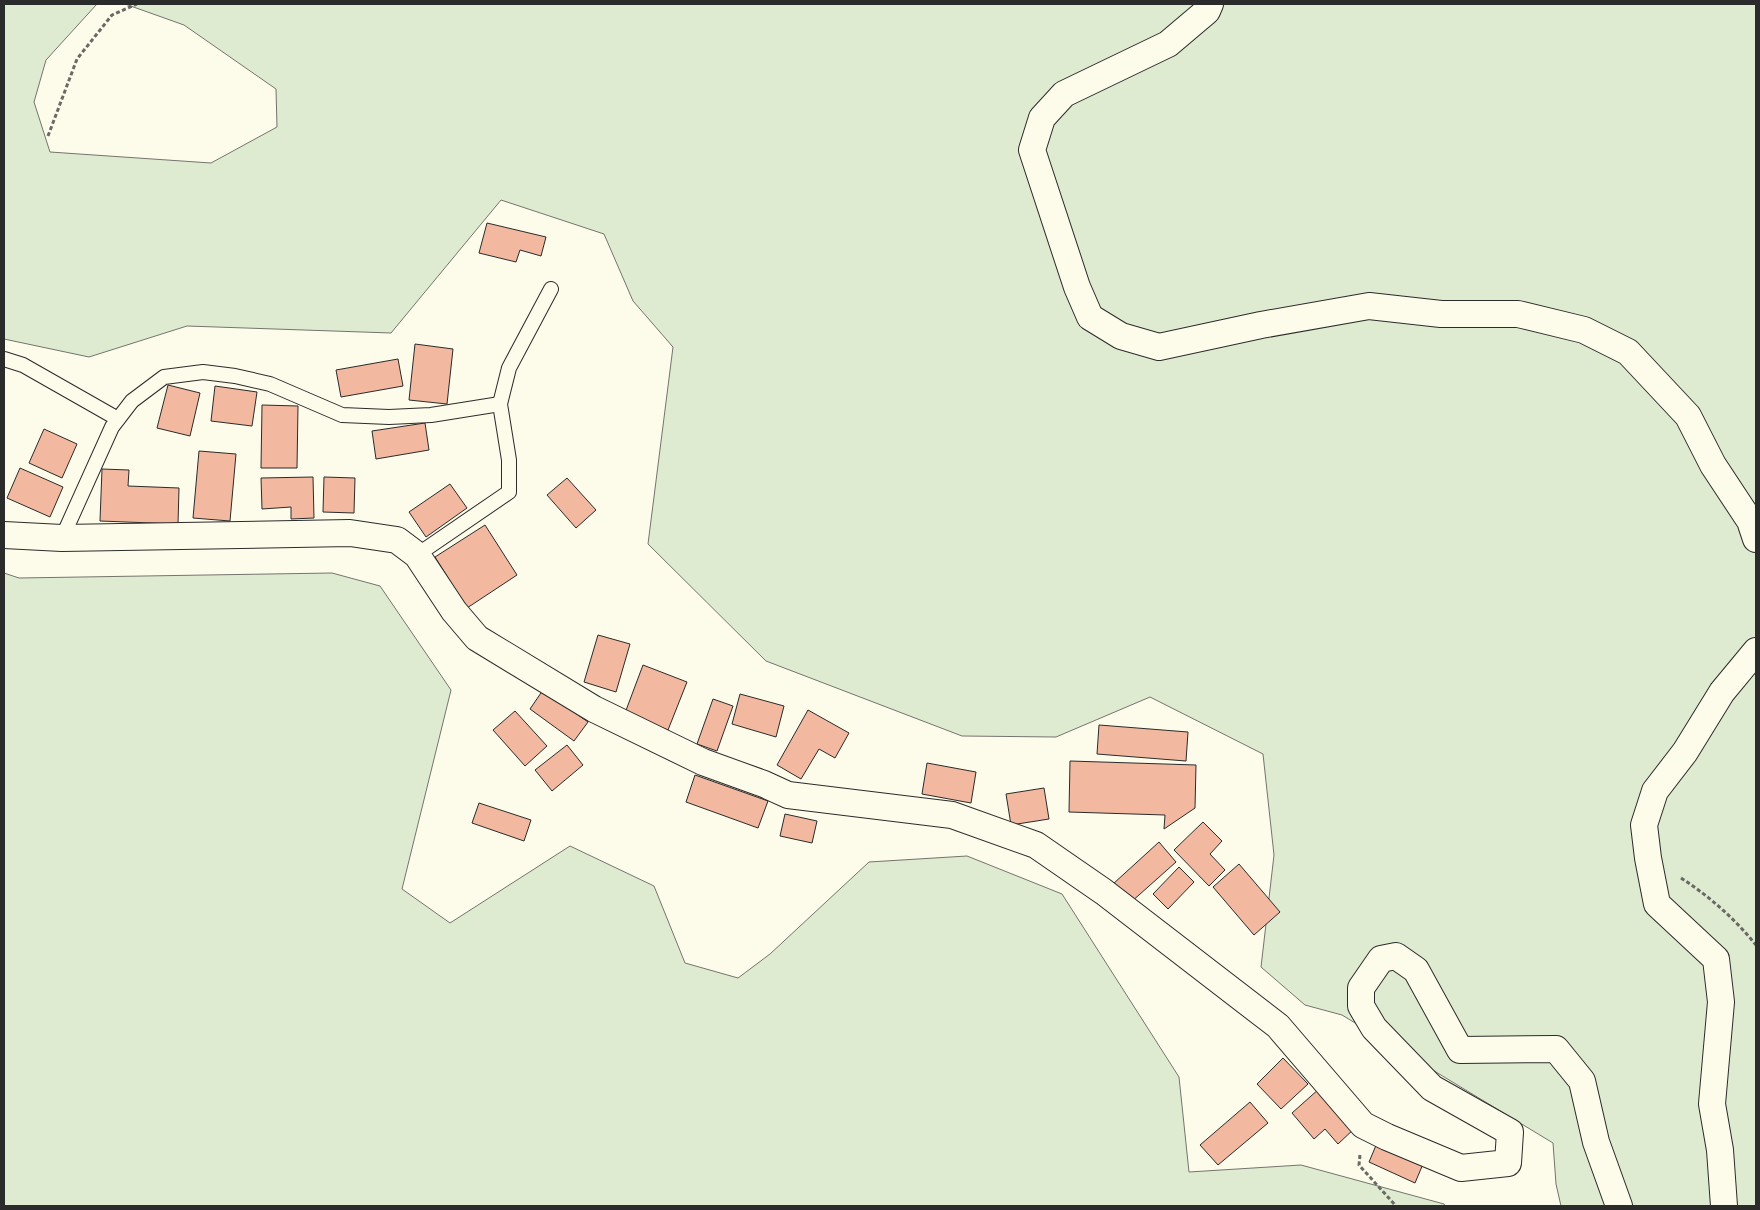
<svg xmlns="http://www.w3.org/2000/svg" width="1760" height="1210" viewBox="0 0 1760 1210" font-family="Mulish,sans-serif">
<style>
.green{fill:#deebd1;stroke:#74746e}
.building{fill:#f2b8a0;stroke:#2b2b2b}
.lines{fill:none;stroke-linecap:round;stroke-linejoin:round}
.service-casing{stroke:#2b2b2b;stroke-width:16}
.minor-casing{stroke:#2b2b2b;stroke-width:28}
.path{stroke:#6a6964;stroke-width:3;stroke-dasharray:4 2.5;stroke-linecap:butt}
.service{stroke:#fdfbea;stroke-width:14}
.minor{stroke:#fdfbea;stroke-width:26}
</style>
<rect width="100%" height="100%" fill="#fdfbea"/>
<g class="green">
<path d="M 4,4 L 97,4 L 46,60 L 34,102 L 50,152 L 211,163 L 277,127 L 276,89 L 184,25 L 125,4 L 1756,4 L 1756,1206 L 1561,1206 L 1556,1184 L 1553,1143 L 1342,1015 L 1305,1005 L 1261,967 L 1274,855 L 1263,754 L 1150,697 L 1056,737 L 962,736 L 766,661 L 648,544 L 673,347 L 633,301 L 604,234 L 501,200 L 391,333 L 187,326 L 89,357 L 4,339 Z"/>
<path d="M 4,573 L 19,578 L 332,573 L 380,586 L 451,690 L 402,889 L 450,923 L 570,846 L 654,886 L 685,963 L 738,978 L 770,954 L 869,862 L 967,856 L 1062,894 L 1179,1077 L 1189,1172 L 1301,1165 L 1444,1204 L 1445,1206 L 4,1206 Z"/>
</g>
<g class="building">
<path d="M 487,223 L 546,237 L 541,256 L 520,250 L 516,262 L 479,253 Z"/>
<path d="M 415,344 L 453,349 L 447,404 L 409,400 Z"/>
<path d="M 398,359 L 403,386 L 341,397 L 336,370 Z"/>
<path d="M 168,385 L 200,393 L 190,436 L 157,428 Z"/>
<path d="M 215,386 L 257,392 L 252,426 L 211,421 Z"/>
<path d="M 262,405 L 298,406 L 297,468 L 261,468 Z"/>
<path d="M 425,423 L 429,450 L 376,459 L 372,431 Z"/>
<path d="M 44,429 L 77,444 L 62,478 L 29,463 Z"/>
<path d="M 199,451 L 236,454 L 230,521 L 193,518 Z"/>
<path d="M 20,468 L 63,487 L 50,517 L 7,498 Z"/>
<path d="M 102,469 L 129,470 L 128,486 L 179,488 L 178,524 L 100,521 Z"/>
<path d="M 313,477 L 314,518 L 291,519 L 291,507 L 262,509 L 261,478 Z"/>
<path d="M 324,477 L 355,478 L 354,513 L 323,512 Z"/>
<path d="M 567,478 L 596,510 L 576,528 L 547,495 Z"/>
<path d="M 450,484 L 467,508 L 426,537 L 409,512 Z"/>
<path d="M 485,525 L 517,575 L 467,608 L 435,557 Z"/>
<path d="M 598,635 L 630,644 L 616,692 L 584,682 Z"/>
<path d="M 643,665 L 687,682 L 668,730 L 625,713 Z"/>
<path d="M 543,690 L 588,722 L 574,741 L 530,709 Z"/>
<path d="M 740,694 L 784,706 L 776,737 L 732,724 Z"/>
<path d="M 713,699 L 733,706 L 717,751 L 697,744 Z"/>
<path d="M 808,710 L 849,733 L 835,758 L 819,749 L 801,779 L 777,765 Z"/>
<path d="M 515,711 L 547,746 L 525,766 L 493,730 Z"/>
<path d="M 1099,725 L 1188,732 L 1186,761 L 1097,754 Z"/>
<path d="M 567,745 L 583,765 L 552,791 L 535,770 Z"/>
<path d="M 1070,761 L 1196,765 L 1195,808 L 1164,829 L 1165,815 L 1069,812 Z"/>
<path d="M 927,763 L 976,772 L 971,803 L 922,794 Z"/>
<path d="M 695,775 L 768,801 L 758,828 L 686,802 Z"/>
<path d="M 1044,788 L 1049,819 L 1011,825 L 1006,794 Z"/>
<path d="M 479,803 L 531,820 L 524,841 L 472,823 Z"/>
<path d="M 785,814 L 817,821 L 812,843 L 780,836 Z"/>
<path d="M 1203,822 L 1222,841 L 1210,854 L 1225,870 L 1209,886 L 1174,850 Z"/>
<path d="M 1159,842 L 1176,862 L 1130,903 L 1113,884 Z"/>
<path d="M 1239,864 L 1280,912 L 1254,935 L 1213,887 Z"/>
<path d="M 1179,867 L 1194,882 L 1168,909 L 1153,894 Z"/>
<path d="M 1283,1058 L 1308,1084 L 1281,1109 L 1257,1084 Z"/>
<path d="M 1320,1088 L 1355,1128 L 1338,1144 L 1325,1129 L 1314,1139 L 1292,1113 Z"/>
<path d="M 1250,1102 L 1268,1123 L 1218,1165 L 1200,1145 Z"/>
<path d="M 1377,1143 L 1423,1164 L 1415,1183 L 1369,1162 Z"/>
</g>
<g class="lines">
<defs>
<g id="service">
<path d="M 4,359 L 23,365 L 118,419"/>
<path d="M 62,538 L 112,427 L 132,401 L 164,377 L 203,372 L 235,376 L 270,384 L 342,415 L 389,417 L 431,415 L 500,404"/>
<path d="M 417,555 L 509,492 L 509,460 L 500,404 L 509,368 L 551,289"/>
</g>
<g id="minor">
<path d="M 1210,4 L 1207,11 L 1168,44 L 1064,94 L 1042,118 L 1032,150 L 1077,287 L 1090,317 L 1121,336 L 1159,347 L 1261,325 L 1369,306 L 1441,314 L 1518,314 L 1584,330 L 1628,352 L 1688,416 L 1713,465 L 1750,521 L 1756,539"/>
<path d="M 4,535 L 62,538 L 350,533 L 397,540 L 417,555 L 454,611 L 477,638 L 594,709 L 703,762 L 764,784 L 788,795 L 952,815 L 1036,845 L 1104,892 L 1278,1026 L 1363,1125 L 1387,1137 L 1461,1168 L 1508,1163 L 1510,1132 L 1432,1088 L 1374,1028 L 1361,1006 L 1361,988 L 1381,959 L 1396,956 L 1416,970 L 1460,1050 L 1556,1049 L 1582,1081 L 1596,1142 L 1619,1206"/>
<path d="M 1724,1206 L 1720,1150 L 1712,1104 L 1721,1002 L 1716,959 L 1657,904 L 1648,858 L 1644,825 L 1655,791 L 1685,752 L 1722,692 L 1756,651"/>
</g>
</defs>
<use href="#service" class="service-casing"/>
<use href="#minor" class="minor-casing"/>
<g class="path">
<path d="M 48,136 L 77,59 L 112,15 L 137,4"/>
<path d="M 1681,878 C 1709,896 1735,919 1756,945"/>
<path d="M 1360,1155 L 1359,1165 L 1396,1206"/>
</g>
<use href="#service" class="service"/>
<use href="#minor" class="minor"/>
</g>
<rect width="1760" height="1210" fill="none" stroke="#2b2b2b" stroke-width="10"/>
</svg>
